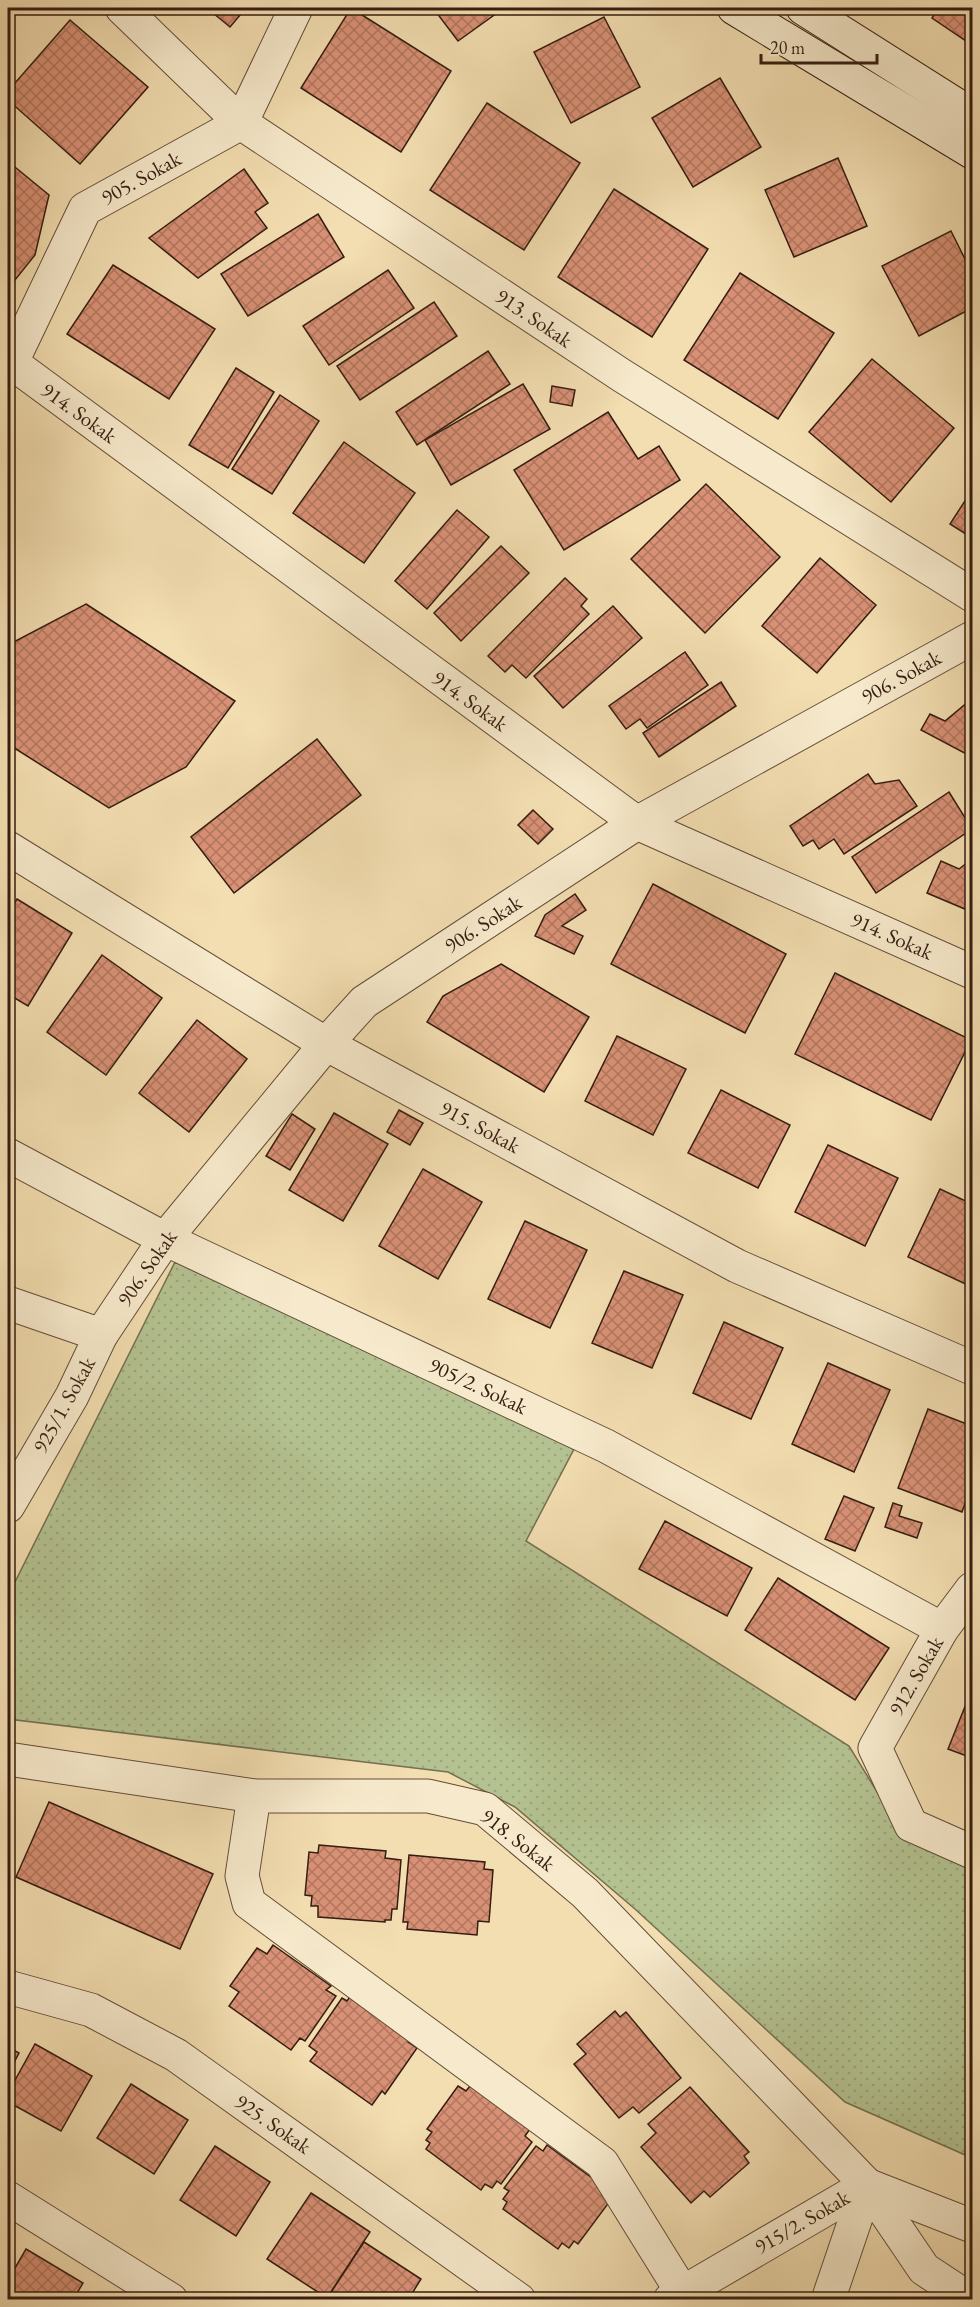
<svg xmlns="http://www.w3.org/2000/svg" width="980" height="2307" viewBox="0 0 980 2307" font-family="'EB Garamond',serif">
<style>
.grass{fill:url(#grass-dots);stroke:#747051;stroke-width:1.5}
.building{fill:url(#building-cross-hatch);stroke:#351d11;stroke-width:1.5}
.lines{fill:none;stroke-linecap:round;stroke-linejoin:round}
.street-casing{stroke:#644d39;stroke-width:35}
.secondary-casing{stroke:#351d11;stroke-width:35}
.street{stroke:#f7eacc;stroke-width:33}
.secondary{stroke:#f7eacc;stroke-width:33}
.labels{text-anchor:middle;stroke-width:6;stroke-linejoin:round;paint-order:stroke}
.street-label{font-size:21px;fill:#351d11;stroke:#f7eacc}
</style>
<defs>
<pattern id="grass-dots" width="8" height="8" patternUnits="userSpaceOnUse" patternTransform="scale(1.5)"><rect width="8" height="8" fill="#b4c291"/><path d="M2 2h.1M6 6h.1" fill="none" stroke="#9ba67c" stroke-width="1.8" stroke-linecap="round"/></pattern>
<pattern id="building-cross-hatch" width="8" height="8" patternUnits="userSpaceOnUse" patternTransform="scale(1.5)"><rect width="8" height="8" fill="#d99176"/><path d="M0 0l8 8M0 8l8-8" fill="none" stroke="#b1765f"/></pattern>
</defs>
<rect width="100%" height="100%" fill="#f3deb1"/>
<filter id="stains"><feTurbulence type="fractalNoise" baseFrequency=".00333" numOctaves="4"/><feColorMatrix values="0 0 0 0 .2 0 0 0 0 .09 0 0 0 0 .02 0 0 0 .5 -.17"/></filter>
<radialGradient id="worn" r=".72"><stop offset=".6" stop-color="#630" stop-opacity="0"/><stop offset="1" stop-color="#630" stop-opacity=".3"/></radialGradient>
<path class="grass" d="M 175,1262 L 574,1449 L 526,1541 L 849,1746 L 904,1836 L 972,1864 L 972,2158 L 845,2102 L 635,1909 L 515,1807 L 448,1772 L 8,1719 L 8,1596 Z"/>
<g class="building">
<path d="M 207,8 L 246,8 L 230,27 Z"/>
<path d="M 351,8 L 451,71 L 401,152 L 301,88 Z"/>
<path d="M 433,8 L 504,8 L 458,41 Z"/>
<path d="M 938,8 L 972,8 L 972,45 L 932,18 Z"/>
<path d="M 604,17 L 640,87 L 571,123 L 534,52 Z"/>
<path d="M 70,20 L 148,87 L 80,164 L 8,100 L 8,91 Z"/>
<path d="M 720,78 L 761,147 L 693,187 L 652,118 Z"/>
<path d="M 487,103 L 580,163 L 524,250 L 430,190 Z"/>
<path d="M 838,158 L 867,226 L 794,257 L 765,190 Z"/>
<path d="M 10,163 L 49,195 L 35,255 L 11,285 L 8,282 Z"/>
<path d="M 244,169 L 268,203 L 255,212 L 267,228 L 198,278 L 149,238 Z"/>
<path d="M 614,189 L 708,249 L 652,337 L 558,277 Z"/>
<path d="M 318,214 L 344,257 L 248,316 L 221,274 Z"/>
<path d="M 951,231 L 972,273 L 972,308 L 919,336 L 882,266 Z"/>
<path d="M 113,265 L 215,329 L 169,399 L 67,334 Z"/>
<path d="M 388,270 L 414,308 L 329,365 L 303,326 Z"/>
<path d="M 740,273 L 834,333 L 778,419 L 684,360 Z"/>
<path d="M 434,302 L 457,336 L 360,400 L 337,366 Z"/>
<path d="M 488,351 L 510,384 L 417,445 L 396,412 Z"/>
<path d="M 872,359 L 954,428 L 891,502 L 809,432 Z"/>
<path d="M 236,368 L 274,392 L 228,468 L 189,445 Z"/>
<path d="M 523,384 L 550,429 L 451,485 L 425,440 Z"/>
<path d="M 552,386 L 575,390 L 572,406 L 550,402 Z"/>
<path d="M 280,395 L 319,421 L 272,494 L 232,469 Z"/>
<path d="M 608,412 L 638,459 L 659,446 L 680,480 L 564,550 L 514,470 Z"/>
<path d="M 344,442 L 415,493 L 364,563 L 293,513 Z"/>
<path d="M 706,484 L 780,557 L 705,633 L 631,559 Z"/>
<path d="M 972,490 L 972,538 L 950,524 Z"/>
<path d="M 457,510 L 489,537 L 427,609 L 395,581 Z"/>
<path d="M 501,546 L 529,573 L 461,641 L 434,613 Z"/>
<path d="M 820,558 L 876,605 L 817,673 L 762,626 Z"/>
<path d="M 565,578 L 587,599 L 581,606 L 589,614 L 526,678 L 512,665 L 505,672 L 488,656 Z"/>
<path d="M 86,604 L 235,701 L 186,767 L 109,808 L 8,744 L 8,645 Z"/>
<path d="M 613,606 L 642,638 L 563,708 L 534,676 Z"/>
<path d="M 685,652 L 708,685 L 647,728 L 640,719 L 626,729 L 609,706 Z"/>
<path d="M 721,682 L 736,706 L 659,757 L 643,733 Z"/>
<path d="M 968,702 L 972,704 L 972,757 L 921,730 L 930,714 L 945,721 Z"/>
<path d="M 317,739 L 361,795 L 234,893 L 191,837 Z"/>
<path d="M 868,774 L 875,784 L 899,780 L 917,806 L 844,854 L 834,839 L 819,849 L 813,840 L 803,846 L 790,826 Z"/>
<path d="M 949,792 L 972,829 L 876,893 L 852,857 Z"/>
<path d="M 533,810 L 553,829 L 538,844 L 518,825 Z"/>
<path d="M 972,859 L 972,912 L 927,893 L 941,861 L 959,869 Z"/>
<path d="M 653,884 L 786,954 L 745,1033 L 611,964 Z"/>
<path d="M 575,894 L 586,910 L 562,926 L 583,936 L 574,954 L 535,936 L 545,915 Z"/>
<path d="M 17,899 L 72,933 L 28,1006 L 8,994 L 8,915 Z"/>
<path d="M 102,955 L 162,998 L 106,1075 L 47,1032 Z"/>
<path d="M 501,964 L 589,1017 L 544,1092 L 427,1022 L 443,996 Z"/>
<path d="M 835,973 L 971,1040 L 931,1120 L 795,1054 Z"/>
<path d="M 197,1020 L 247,1059 L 189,1132 L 139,1093 Z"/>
<path d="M 617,1036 L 686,1069 L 653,1135 L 585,1101 Z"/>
<path d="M 721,1090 L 790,1125 L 758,1188 L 688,1153 Z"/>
<path d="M 399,1110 L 423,1123 L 410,1145 L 387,1132 Z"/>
<path d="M 334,1113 L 388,1144 L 343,1221 L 289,1190 Z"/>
<path d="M 292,1114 L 315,1129 L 290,1170 L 266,1156 Z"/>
<path d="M 828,1145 L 898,1178 L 865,1246 L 795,1212 Z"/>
<path d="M 423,1169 L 482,1202 L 438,1279 L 379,1246 Z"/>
<path d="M 940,1189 L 972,1204 L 972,1287 L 908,1257 Z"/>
<path d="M 525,1221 L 587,1250 L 550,1328 L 488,1299 Z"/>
<path d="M 624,1271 L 683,1295 L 652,1368 L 592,1343 Z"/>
<path d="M 724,1322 L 783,1348 L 751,1419 L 693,1393 Z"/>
<path d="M 828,1363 L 890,1390 L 854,1472 L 792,1444 Z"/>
<path d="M 928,1409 L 972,1426 L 972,1484 L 962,1512 L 898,1488 Z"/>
<path d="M 844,1496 L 874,1508 L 855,1551 L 825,1539 Z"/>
<path d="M 893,1503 L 902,1506 L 899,1516 L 922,1523 L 917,1538 L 885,1527 Z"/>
<path d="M 665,1521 L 752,1568 L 727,1616 L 639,1569 Z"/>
<path d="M 778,1578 L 889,1648 L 855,1700 L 745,1630 Z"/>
<path d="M 972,1689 L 972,1758 L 948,1749 Z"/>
<path d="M 49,1802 L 213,1874 L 180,1949 L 16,1877 Z"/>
<path d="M 319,1845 L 386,1851 L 385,1858 L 401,1860 L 397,1909 L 392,1909 L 391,1920 L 385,1920 L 385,1922 L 318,1917 L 318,1906 L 311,1906 L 312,1896 L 305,1895 L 309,1852 L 318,1853 Z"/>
<path d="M 409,1855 L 485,1862 L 484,1869 L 493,1870 L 489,1922 L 478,1921 L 477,1935 L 407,1929 L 408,1922 L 403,1922 Z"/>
<path d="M 273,1945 L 331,1986 L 326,1990 L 336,1996 L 305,2041 L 300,2038 L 291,2050 L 229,2006 L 239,1992 L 230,1986 L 257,1948 L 267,1954 Z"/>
<path d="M 352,1994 L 412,2036 L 408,2042 L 417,2048 L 385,2094 L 382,2091 L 372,2105 L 310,2061 L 317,2052 L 309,2046 L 342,1998 L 347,2001 Z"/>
<path d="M 615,2011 L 620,2017 L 626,2012 L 681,2078 L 639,2113 L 633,2107 L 619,2118 L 574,2064 L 586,2054 L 577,2044 Z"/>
<path d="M 35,2044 L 92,2076 L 61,2131 L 8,2102 L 8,2093 Z"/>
<path d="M 8,2047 L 19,2053 L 8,2074 Z"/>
<path d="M 131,2084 L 188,2120 L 154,2174 L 97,2138 Z"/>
<path d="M 458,2086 L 466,2091 L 470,2086 L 530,2129 L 525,2136 L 532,2142 L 501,2184 L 497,2181 L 492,2188 L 485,2184 L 481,2190 L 426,2149 L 430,2143 L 426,2140 L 432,2132 L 427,2129 Z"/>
<path d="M 690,2087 L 749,2152 L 744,2156 L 749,2163 L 710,2197 L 704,2191 L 691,2203 L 641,2147 L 656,2133 L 648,2124 Z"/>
<path d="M 547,2145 L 607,2189 L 602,2195 L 610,2201 L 578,2244 L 574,2241 L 569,2248 L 562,2243 L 558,2249 L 503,2209 L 507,2202 L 503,2199 L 509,2191 L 504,2188 L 536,2146 L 543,2151 Z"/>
<path d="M 215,2146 L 270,2182 L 236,2236 L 180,2200 Z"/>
<path d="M 311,2193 L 370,2232 L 327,2298 L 267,2259 Z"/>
<path d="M 364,2242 L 421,2279 L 408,2300 L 326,2300 Z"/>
<path d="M 26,2249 L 83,2283 L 73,2300 L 8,2300 L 8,2280 Z"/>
</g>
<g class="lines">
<defs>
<g id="street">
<path d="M 122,8 L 241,123 L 621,375 L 972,595"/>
<path d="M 8,360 L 637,823 L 972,972"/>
<path d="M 8,370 L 85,209 L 241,123 L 296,8"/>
<path d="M 8,848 L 326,1044 L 737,1266 L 972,1368"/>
<path d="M 8,1155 L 165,1239 L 606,1446 L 942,1629"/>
<path d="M 8,1303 L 101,1335"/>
<path d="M 8,1506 L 72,1396 L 101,1335 L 165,1239 L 326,1044 L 364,1002 L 637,823 L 972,638"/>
<path d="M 972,1589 L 942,1629 L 875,1748 L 911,1825 L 972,1852"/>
<path d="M 8,1759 L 254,1796 L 428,1796 L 485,1809 L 585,1893 L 867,2185 L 924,2269 L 971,2300"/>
<path d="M 254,1796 L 242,1876 L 249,1903 L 602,2163 L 682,2292"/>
<path d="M 8,1987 L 91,2010 L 176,2055 L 519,2300"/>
<path d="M 867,2185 L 972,2226"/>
<path d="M 8,2198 L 171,2300"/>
<path d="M 670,2300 L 867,2185"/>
<path d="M 828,2300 L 867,2185"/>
</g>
<g id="secondary">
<path d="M 734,8 L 972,152"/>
<path d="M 803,8 L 972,115"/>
</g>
</defs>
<use href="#street" class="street-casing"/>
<use href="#secondary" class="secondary-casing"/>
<use href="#street" class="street"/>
<use href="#secondary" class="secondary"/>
</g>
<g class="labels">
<g class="street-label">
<text transform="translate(141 178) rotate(-29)" y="7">905. Sokak</text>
<text transform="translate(534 318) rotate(34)" y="7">913. Sokak</text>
<text transform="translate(79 413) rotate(36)" y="7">914. Sokak</text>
<text transform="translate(901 677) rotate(-29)" y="7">906. Sokak</text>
<text transform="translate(470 701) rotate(36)" y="7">914. Sokak</text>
<text transform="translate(483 924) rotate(-33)" y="7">906. Sokak</text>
<text transform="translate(892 936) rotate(24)" y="7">914. Sokak</text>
<text transform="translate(480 1127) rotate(28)" y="7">915. Sokak</text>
<text transform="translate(147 1268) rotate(-55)" y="7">906. Sokak</text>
<text transform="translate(478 1386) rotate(25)" y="7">905/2. Sokak</text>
<text transform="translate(64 1405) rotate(-61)" y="7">925/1. Sokak</text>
<text transform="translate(916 1676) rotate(-60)" y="7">912. Sokak</text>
<text transform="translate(518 1840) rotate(38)" y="7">918. Sokak</text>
<text transform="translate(273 2124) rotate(35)" y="7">925. Sokak</text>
<text transform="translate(802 2222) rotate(-30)" y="7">915/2. Sokak</text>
</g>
</g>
<rect width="980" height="2307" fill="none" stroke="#f3deb1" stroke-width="30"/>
<rect x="9" y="9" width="962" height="2289" fill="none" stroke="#351d11" stroke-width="3"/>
<rect x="15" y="15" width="950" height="2277" fill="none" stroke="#351d11" stroke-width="1.5"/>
<path d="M761 54v9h116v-9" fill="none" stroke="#351d11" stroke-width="3"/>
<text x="770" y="54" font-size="18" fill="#351d11" stroke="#f7eacc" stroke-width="4.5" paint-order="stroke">20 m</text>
<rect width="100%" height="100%" filter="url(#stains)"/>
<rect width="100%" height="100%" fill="url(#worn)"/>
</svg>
